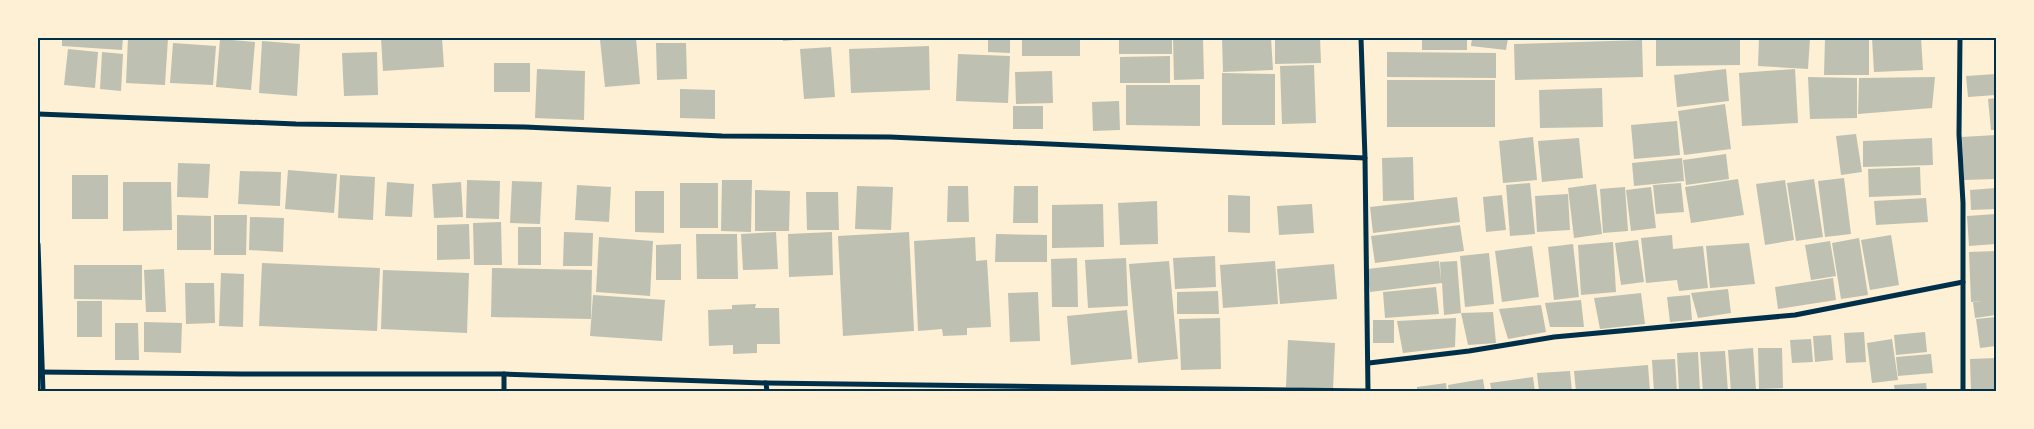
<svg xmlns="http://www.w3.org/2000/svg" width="2034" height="429" viewBox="0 0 2034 429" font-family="'PT Sans',sans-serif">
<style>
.building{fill:#bec0b2}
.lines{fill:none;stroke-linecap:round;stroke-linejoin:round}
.minor{stroke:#003049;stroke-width:5}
.neatline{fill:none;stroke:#003049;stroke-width:2}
</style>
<rect width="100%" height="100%" fill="#fdf0d5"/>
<g class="building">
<path d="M 62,38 L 123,38 L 122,50 L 62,46 Z"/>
<path d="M 128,38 L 168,38 L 165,85 L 126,83 Z"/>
<path d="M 381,38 L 442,38 L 444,67 L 383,71 Z"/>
<path d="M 636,38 L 640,84 L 605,87 L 600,40 Z"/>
<path d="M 783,38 L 806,38 L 806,39 L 783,41 Z"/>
<path d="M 988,38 L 1010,38 L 1010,53 L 988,52 Z"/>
<rect x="1022" y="38" width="58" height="18"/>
<rect x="1119" y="38" width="53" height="16"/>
<path d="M 1173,38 L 1203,38 L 1204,79 L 1174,80 Z"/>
<path d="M 1222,38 L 1271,38 L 1273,70 L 1223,72 Z"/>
<path d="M 1275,38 L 1320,38 L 1321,63 L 1275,64 Z"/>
<rect x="1422" y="38" width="45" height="12"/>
<path d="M 1472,38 L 1508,38 L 1506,50 L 1471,46 Z"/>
<path d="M 1656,38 L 1740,38 L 1740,65 L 1656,66 Z"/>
<path d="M 1759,38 L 1810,38 L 1808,69 L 1758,66 Z"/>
<path d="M 1825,38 L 1869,38 L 1869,75 L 1824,75 Z"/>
<path d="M 1872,38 L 1921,38 L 1923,70 L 1874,72 Z"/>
<path d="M 220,39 L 255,42 L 251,90 L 216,87 Z"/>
<path d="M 1642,40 L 1643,77 L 1515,80 L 1514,44 Z"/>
<path d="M 262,41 L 300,44 L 297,96 L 259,93 Z"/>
<path d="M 173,43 L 216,46 L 213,85 L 170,83 Z"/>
<path d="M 656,43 L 686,43 L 687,79 L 657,80 Z"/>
<path d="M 929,46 L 930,90 L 851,93 L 849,49 Z"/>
<path d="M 831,47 L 835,97 L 804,99 L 800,49 Z"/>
<path d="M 68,49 L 98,52 L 95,88 L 64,85 Z"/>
<path d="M 102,52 L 123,54 L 121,91 L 100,89 Z"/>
<path d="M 377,52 L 378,95 L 344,96 L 342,53 Z"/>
<path d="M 1387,52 L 1496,53 L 1496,78 L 1387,77 Z"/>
<path d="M 958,54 L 1010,56 L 1008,103 L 956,101 Z"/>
<path d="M 1170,56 L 1170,83 L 1120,83 L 1120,57 Z"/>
<rect x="494" y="63" width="36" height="29"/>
<path d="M 1314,65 L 1316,123 L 1282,124 L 1280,66 Z"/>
<path d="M 537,69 L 585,71 L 584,120 L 535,118 Z"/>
<path d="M 1726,69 L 1729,101 L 1677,107 L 1674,75 Z"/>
<path d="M 1795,69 L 1798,123 L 1742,126 L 1739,73 Z"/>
<path d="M 1052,71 L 1053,103 L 1016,104 L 1015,72 Z"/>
<path d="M 1222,73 L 1275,74 L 1275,125 L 1222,125 Z"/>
<path d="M 1996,74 L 1996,95 L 1968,97 L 1966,76 Z"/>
<path d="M 1808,77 L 1857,78 L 1857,118 L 1810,119 Z"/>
<path d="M 1935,77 L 1932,108 L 1858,114 L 1859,78 Z"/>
<rect x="1387" y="80" width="108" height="47"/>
<path d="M 1126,85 L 1200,85 L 1200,126 L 1126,125 Z"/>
<path d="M 1602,88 L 1603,127 L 1540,128 L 1539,90 Z"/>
<path d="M 680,89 L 715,90 L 715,119 L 680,118 Z"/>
<path d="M 1996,98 L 1996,130 L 1991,130 L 1988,99 Z"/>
<path d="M 1119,101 L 1120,130 L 1093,131 L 1092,102 Z"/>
<path d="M 1725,104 L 1731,149 L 1684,155 L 1678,111 Z"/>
<rect x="1013" y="106" width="30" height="23"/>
<path d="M 1677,121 L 1680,155 L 1634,159 L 1631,125 Z"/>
<path d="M 1856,134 L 1862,172 L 1841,175 L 1836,136 Z"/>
<path d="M 1996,135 L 1996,179 L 1964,180 L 1962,137 Z"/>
<path d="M 1533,137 L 1537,180 L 1503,183 L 1499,141 Z"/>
<path d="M 1579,138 L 1583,178 L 1542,182 L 1538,141 Z"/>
<path d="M 1932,138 L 1933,165 L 1863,167 L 1863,141 Z"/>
<path d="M 1726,154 L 1729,179 L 1686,185 L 1683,160 Z"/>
<path d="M 1413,157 L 1414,200 L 1383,201 L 1382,158 Z"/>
<path d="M 1682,158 L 1684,181 L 1634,186 L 1632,163 Z"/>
<path d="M 178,163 L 210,164 L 208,198 L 177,197 Z"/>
<path d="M 1920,167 L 1921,195 L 1869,197 L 1868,169 Z"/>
<path d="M 288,170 L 337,174 L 334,213 L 285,209 Z"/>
<path d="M 240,171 L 281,172 L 280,206 L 238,204 Z"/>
<rect x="72" y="175" width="36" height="44"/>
<path d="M 340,175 L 375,177 L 373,220 L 338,218 Z"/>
<path d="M 1844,178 L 1851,234 L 1825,237 L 1818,181 Z"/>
<path d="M 1738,179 L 1744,215 L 1691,223 L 1685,187 Z"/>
<path d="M 1814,179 L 1823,237 L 1796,241 L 1787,183 Z"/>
<path d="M 467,180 L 500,181 L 499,219 L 466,218 Z"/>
<path d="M 722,180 L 752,180 L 751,232 L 721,231 Z"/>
<path d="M 1785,180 L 1794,240 L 1765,245 L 1756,184 Z"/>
<path d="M 512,181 L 542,182 L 540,224 L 510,223 Z"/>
<path d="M 123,182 L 171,182 L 172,230 L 123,231 Z"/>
<path d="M 387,182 L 414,184 L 412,217 L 385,216 Z"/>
<path d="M 461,182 L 463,217 L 434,218 L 432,184 Z"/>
<rect x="680" y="183" width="38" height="45"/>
<path d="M 1530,183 L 1535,234 L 1510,236 L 1506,185 Z"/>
<path d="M 1681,183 L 1684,212 L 1656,214 L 1653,185 Z"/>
<path d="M 1596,184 L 1602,234 L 1574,238 L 1568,188 Z"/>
<path d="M 577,185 L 611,187 L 609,222 L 575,220 Z"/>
<path d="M 857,186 L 893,187 L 891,230 L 855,229 Z"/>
<path d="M 948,186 L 968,186 L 969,222 L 947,222 Z"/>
<path d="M 1014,186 L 1038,186 L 1038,223 L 1013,223 Z"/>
<path d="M 1625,187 L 1628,231 L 1603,233 L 1600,189 Z"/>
<path d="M 1651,187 L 1656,228 L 1631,231 L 1626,190 Z"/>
<path d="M 1996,188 L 1996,209 L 1971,210 L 1970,190 Z"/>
<path d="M 755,190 L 790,191 L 789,231 L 755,231 Z"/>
<path d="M 635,191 L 664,191 L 664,233 L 635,232 Z"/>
<path d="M 806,192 L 838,192 L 839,230 L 807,230 Z"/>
<path d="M 1568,194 L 1570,230 L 1537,232 L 1535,196 Z"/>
<path d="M 1228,195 L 1250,196 L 1250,233 L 1228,232 Z"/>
<path d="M 1502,195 L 1506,230 L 1486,232 L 1483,197 Z"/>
<path d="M 1457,197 L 1460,222 L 1373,233 L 1370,207 Z"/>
<path d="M 1926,198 L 1928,222 L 1876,225 L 1874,201 Z"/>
<path d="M 1157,201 L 1158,244 L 1120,245 L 1118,203 Z"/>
<path d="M 1103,204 L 1104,247 L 1052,248 L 1052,205 Z"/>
<path d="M 1312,204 L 1314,233 L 1279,235 L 1277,206 Z"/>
<path d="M 1996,214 L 1996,244 L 1969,246 L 1967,216 Z"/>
<path d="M 177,215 L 211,216 L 211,250 L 177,250 Z"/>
<path d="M 214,215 L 247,215 L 246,255 L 214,255 Z"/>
<path d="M 250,217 L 284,218 L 283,252 L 249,250 Z"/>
<path d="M 501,222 L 502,265 L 474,265 L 473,223 Z"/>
<path d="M 469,224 L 470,259 L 437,260 L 437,225 Z"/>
<path d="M 1460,225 L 1464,251 L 1375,263 L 1371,236 Z"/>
<rect x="518" y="227" width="23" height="38"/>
<path d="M 564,232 L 593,233 L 592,266 L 563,266 Z"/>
<path d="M 776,232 L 778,269 L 743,270 L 741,234 Z"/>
<path d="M 832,232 L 833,275 L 789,277 L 788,234 Z"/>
<path d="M 909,232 L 914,331 L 843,336 L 838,236 Z"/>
<path d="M 696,234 L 737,234 L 738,279 L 697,279 Z"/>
<path d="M 996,234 L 1047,235 L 1047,262 L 995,262 Z"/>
<path d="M 1672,235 L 1673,249 L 1703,246 L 1708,288 L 1679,291 L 1677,280 L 1646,283 L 1641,238 Z"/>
<path d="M 1891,235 L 1899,285 L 1870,290 L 1861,240 Z"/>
<path d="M 599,237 L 653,241 L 650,296 L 596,292 Z"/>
<path d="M 975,237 L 976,261 L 987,260 L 991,327 L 967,328 L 967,335 L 943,336 L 942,329 L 918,331 L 914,241 Z"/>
<path d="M 1859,238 L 1868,295 L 1841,299 L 1832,243 Z"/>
<path d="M 1638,240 L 1644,282 L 1621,285 L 1615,243 Z"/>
<path d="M 1830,241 L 1836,276 L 1811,280 L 1805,245 Z"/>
<path d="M 1613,242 L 1616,292 L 1581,295 L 1578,245 Z"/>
<path d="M 1749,243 L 1755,284 L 1710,288 L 1706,246 Z"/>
<path d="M 681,244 L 681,280 L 656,280 L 656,245 Z"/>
<path d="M 1573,244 L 1579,297 L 1554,300 L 1548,247 Z"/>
<path d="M 1532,246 L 1539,297 L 1502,302 L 1495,251 Z"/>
<path d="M 1996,251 L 1996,315 L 1975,318 L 1973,302 L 1982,301 L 1971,302 L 1969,252 Z"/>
<path d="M 1489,253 L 1494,304 L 1465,307 L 1460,256 Z"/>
<path d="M 1215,256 L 1216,287 L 1175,289 L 1173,258 Z"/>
<path d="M 1077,258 L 1078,307 L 1052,307 L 1051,259 Z"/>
<path d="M 1126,258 L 1128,306 L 1088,308 L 1085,260 Z"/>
<path d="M 1169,261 L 1178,359 L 1138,363 L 1129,264 Z"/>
<path d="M 1275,261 L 1278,304 L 1223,308 L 1220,265 Z"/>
<path d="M 1439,261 L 1441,281 L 1440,262 L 1457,261 L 1461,313 L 1444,315 L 1442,283 L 1370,292 L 1367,269 Z"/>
<path d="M 262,263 L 380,268 L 377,331 L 259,326 Z"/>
<path d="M 1334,264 L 1337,299 L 1280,304 L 1277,269 Z"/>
<path d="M 74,265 L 142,265 L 142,300 L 74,299 Z"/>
<path d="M 492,268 L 592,270 L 591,319 L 491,317 Z"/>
<path d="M 164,269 L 166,312 L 146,312 L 144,270 Z"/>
<path d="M 383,270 L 469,273 L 467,333 L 381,329 Z"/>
<path d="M 221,273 L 244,274 L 243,327 L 219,326 Z"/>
<path d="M 1833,278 L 1836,300 L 1778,309 L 1775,287 Z"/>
<path d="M 185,283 L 214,283 L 215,323 L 186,324 Z"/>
<path d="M 1436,287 L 1439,314 L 1385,318 L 1383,292 Z"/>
<path d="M 1728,289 L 1731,313 L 1698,318 L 1691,293 Z"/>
<path d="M 1218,291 L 1219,314 L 1177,314 L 1177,292 Z"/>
<path d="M 1038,292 L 1040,341 L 1010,342 L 1008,293 Z"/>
<path d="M 1641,293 L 1645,324 L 1600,329 L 1594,298 Z"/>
<path d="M 593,295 L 665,300 L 662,341 L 590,336 Z"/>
<path d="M 1690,295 L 1692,320 L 1670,322 L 1667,297 Z"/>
<path d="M 1581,300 L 1584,327 L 1550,327 L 1545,303 Z"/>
<rect x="77" y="301" width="25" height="36"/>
<path d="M 756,304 L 755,308 L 779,308 L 780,344 L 757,344 L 757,353 L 733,354 L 733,345 L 709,346 L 708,310 L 732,309 L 732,305 Z"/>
<path d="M 1541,305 L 1546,332 L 1508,339 L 1499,309 Z"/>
<path d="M 1127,310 L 1132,359 L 1071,365 L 1067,316 Z"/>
<path d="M 1493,312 L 1496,343 L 1468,345 L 1461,313 Z"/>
<path d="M 1996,317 L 1996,346 L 1980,348 L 1976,319 Z"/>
<path d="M 1220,318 L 1221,369 L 1181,370 L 1179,319 Z"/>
<path d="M 1456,318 L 1455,347 L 1403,353 L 1397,321 Z"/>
<rect x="1373" y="320" width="21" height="23"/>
<path d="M 144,322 L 182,323 L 181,353 L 144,352 Z"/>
<path d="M 115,323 L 138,323 L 139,360 L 115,360 Z"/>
<path d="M 1864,332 L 1866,362 L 1846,363 L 1844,333 Z"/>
<path d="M 1925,332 L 1927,352 L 1896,355 L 1894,335 Z"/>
<path d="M 1831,335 L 1833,360 L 1815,362 L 1813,336 Z"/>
<path d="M 1811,339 L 1813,362 L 1792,363 L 1790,340 Z"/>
<path d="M 1892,339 L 1898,380 L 1872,383 L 1867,343 Z"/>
<path d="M 1288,340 L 1335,343 L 1333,390 L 1286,387 Z"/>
<path d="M 1753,348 L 1756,390 L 1731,392 L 1728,350 Z"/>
<path d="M 1758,348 L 1782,348 L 1783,388 L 1759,389 Z"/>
<path d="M 1725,351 L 1728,392 L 1703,392 L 1700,352 Z"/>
<path d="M 1698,352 L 1700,392 L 1679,392 L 1677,353 Z"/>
<path d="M 1931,354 L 1933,373 L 1898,376 L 1896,357 Z"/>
<path d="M 1996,358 L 1996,392 L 1971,392 L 1970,359 Z"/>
<path d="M 1675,359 L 1677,392 L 1654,392 L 1652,360 Z"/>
<path d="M 1648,365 L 1650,392 L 1576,392 L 1574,371 Z"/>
<path d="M 1570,371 L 1572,392 L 1539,392 L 1537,373 Z"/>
<path d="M 1533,377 L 1535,392 L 1492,392 L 1490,383 Z"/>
<path d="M 1483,379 L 1485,392 L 1449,392 L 1448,385 Z"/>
<path d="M 1446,383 L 1447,392 L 1417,392 L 1417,387 Z"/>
<path d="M 1926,383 L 1927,392 L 1895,392 L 1894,385 Z"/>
<path d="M 1893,389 L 1893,392 L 1859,392 L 1859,390 Z"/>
</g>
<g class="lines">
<g class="minor">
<path d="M 1361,38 L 1365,158 L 1368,392"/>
<path d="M 1960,38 L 1959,134 L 1963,203 L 1963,392"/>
<path d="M 38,114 L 296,124 L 525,127 L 722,136 L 890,137 L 1365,158"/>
<path d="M 38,244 L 43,392"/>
<path d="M 1369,363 L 1469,351 L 1554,337 L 1795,315 L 1963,282"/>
<path d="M 38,372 L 241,374 L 504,374 L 766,383 L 1368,391"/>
<path d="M 504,374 L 504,392"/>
<path d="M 766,383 L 767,392"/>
</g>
</g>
<rect width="2034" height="429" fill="none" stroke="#fdf0d5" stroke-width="78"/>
<rect x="39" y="39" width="1956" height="351" class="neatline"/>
</svg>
